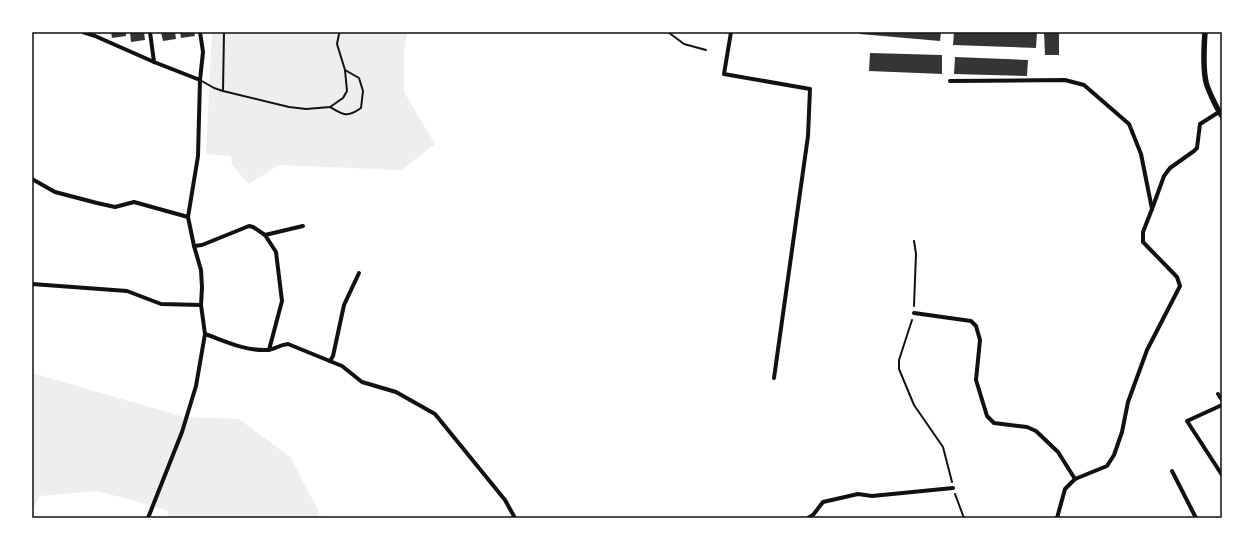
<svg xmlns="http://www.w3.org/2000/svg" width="1254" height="550" viewBox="0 0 1254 550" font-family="Signika,sans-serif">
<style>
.green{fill:#eee}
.building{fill:#353535}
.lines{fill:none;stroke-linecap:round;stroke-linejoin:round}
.path{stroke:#111;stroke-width:2}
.service{stroke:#111;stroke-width:2}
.minor{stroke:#111;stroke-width:4}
.tertiary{stroke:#111;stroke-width:5.5}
.neatline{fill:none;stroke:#111;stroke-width:1.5}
</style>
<rect width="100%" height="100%" fill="#fff"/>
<g class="green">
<path d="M 212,32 L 407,32 L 404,49 L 404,92 L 435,144 L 401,170 L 279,165 L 249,184 L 232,165 L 231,156 L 206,154 Z"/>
<path d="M 32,373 L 184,417 L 239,419 L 290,457 L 317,508 L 321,518 L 169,518 L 167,510 L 98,491 L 40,496 L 32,511 Z"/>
</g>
<g class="building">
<path d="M 111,32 L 126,32 L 126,36 L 112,38 Z"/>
<path d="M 130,32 L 144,32 L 145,40 L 131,42 Z"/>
<path d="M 161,32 L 175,32 L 176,39 L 163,41 Z"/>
<path d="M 180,32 L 194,32 L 195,36 L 181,38 Z"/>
<path d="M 860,32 L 941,32 L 940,41 L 860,34 Z"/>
<path d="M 954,32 L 1037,32 L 1036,48 L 953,45 Z"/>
<path d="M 1044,32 L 1059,32 L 1059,55 L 1045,55 Z"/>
<path d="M 870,53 L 942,55 L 942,74 L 869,71 Z"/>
<path d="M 955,57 L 1028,60 L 1027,76 L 954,74 Z"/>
</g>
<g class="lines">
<g class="path">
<path d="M 668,32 L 684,44 L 706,50"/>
<path d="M 914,241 L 916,254 L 914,306"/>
<path d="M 912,320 L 899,360 L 899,369 L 914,405 L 943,447 L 952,482"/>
<path d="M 955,494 L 964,518"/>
</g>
<g class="service">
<path d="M 200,80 L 214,88 L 223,91 L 289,107 L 306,109 L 330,107 L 343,98 L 347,91 L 345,70 L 337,44 L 339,34 L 341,32"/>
<path d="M 223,91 L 224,32"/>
<path d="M 330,107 C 343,115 347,118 361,108 L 363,91 L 359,78 L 345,70"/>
</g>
<g class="minor">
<path d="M 83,32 L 95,36 L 154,62 L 200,80"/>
<path d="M 150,32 L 154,62"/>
<path d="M 731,32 L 724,74 L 810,89 L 808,136 L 774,378"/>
<path d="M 950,81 L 1065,80 L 1084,85 L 1129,124 L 1141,154 L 1152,209"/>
<path d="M 32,179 L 55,192 L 97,203 L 115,207 L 134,202 L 188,217"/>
<path d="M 265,235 L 303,226"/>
<path d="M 194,246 L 202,245 L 249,226 L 253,227 L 265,235 L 276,252 L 282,301 L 269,350"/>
<path d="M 32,284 L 127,291 L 161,304 L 201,305"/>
<path d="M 914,313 L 971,321 L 976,326 L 980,340 L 976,380 L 987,416 L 994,423 L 1027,427 L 1036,431 L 1058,452 L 1075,479"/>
<path d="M 205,334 C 225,341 245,351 267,350 C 274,350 278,345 288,344 L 342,366 L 362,382 L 396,392 L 435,414 L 505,500 L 515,518"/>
<path d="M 330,361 L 333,356 L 344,305 L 359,273"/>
<path d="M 1218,394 L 1222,400"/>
<path d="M 1222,405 L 1187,421 L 1222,475"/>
<path d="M 1172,471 L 1196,518"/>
<path d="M 148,518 L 182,432 L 196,386 L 205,334 L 201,305 L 202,287 L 201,270 L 194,246 L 188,217 L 198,156 L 200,80 L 203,52 L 200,32"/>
<path d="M 808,518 L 813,515 L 823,502 L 858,494 L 872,496 L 953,488"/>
<path d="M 1057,518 L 1065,489 L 1075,479 L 1107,466 L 1114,455 L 1122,432 L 1128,402 L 1147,350 L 1180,286 L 1177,277 L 1143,242 L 1143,232 L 1152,209 L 1164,176 L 1170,168 L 1194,151 L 1197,148 L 1200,124 L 1219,112"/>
</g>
<path class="tertiary" d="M 1205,32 C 1204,46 1203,69 1206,82 C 1208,90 1217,109 1222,116"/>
</g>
<rect width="1254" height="550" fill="none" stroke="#ffffff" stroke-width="66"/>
<rect x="33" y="33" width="1188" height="484" class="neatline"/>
</svg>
